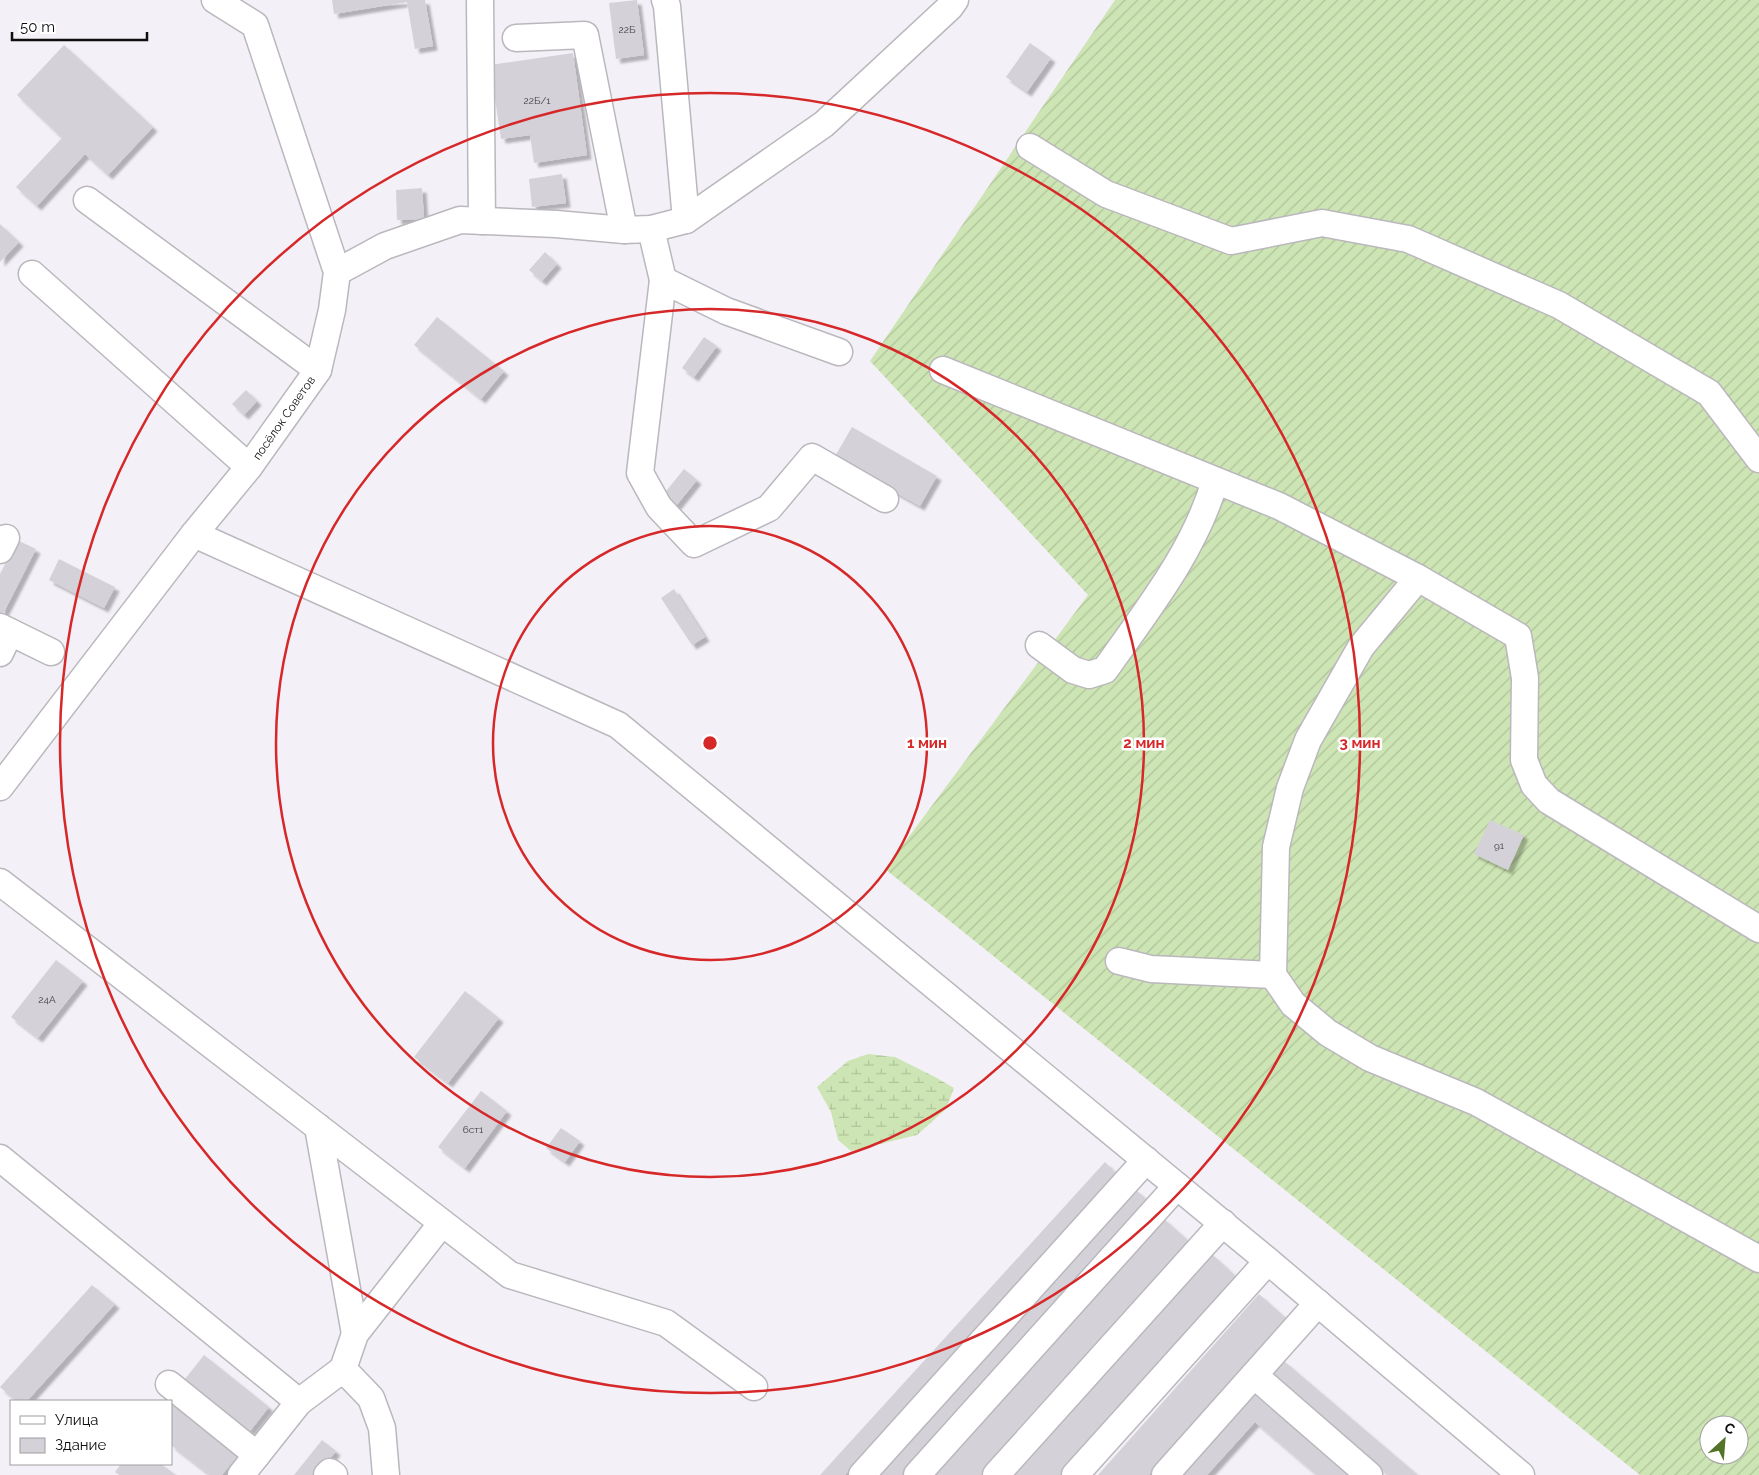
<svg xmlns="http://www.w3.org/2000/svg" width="1759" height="1475" viewBox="0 0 1759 1475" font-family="Raleway,sans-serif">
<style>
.wetland{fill:url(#wetland-marsh)}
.garden{fill:url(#garden-furrows);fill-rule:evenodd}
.building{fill:#d5d1d8;filter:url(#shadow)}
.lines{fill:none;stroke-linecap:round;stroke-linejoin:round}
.minor-casing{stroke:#bab7bd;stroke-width:29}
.minor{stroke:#fff;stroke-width:26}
.ring{fill:none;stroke:#d62828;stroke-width:2.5}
.labels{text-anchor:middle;stroke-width:5;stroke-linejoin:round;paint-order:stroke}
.number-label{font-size:10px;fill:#403e41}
.street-label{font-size:12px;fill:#0e0d0f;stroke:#fff}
.centre{fill:#d62828;stroke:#fff;stroke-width:2.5}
.ring-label{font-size:15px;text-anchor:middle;font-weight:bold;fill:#d62828;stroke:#fff;stroke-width:5;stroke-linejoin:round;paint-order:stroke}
</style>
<defs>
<pattern id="wetland-marsh" width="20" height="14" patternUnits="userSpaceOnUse" patternTransform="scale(1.25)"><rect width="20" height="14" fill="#cde5b4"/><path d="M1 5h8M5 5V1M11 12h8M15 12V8" fill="none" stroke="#afc39a"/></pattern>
<pattern id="garden-furrows" width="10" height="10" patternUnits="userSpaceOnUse" patternTransform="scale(1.25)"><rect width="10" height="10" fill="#cde5b4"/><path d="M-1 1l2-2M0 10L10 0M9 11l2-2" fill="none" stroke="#afc39a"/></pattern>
<filter id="shadow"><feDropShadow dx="4.5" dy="4.5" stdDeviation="1" flood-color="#0004"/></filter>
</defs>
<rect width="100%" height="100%" fill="#f4f0f7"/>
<path class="wetland" d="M 868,1054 L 895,1057 L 935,1077 L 954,1088 L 946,1109 L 917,1135 L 851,1151 L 838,1140 L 831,1112 L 817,1087 L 848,1061 Z"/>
<path class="garden" d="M 1115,0 L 1759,0 L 1759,1475 L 1640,1475 L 885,869 L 1088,595 L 870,361 ZM 1709,1425 L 1739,1425 L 1739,1455 L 1709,1455 Z"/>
<g class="building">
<path d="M 332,0 L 425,0 L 433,46 L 415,49 L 407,2 L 334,14 Z"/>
<path d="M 637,0 L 644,55 L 616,59 L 609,3 Z"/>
<path d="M 1030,43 L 1051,58 L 1027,92 L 1006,77 Z"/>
<path d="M 64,45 L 153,127 L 108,175 L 85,154 L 37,206 L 16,187 L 62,138 L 17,95 Z"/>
<path d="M 573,53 L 587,155 L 534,163 L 530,135 L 501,139 L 490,65 Z"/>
<path d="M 562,174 L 566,203 L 532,207 L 529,179 Z"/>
<path d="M 422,188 L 424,219 L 397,220 L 396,190 Z"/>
<path d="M 0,224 L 19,242 L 0,262 Z"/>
<path d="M 545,252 L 557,264 L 542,281 L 529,270 Z"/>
<path d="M 437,317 L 504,371 L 481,399 L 414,345 Z"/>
<path d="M 704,337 L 717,346 L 694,377 L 682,368 Z"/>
<path d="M 246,390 L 257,401 L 244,415 L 232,404 Z"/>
<path d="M 852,427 L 937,476 L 920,506 L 834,458 Z"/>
<path d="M 684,469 L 697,480 L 676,506 L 663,495 Z"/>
<path d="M 17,540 L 36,549 L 2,616 L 0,615 L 0,574 Z"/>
<path d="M 59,559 L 115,587 L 104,608 L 49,580 Z"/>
<path d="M 674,589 L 705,637 L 692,645 L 661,598 Z"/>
<path d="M 1490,820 L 1524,835 L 1508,870 L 1474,854 Z"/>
<path d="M 56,960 L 83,981 L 38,1038 L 11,1017 Z"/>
<path d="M 465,991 L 499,1018 L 448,1083 L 414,1057 Z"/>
<path d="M 481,1091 L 507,1111 L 465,1168 L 438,1147 Z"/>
<path d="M 561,1128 L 580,1141 L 565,1162 L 546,1148 Z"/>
<path d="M 1105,1162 L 1118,1175 L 845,1475 L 820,1475 Z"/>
<path d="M 1136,1190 L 1150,1202 L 902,1475 L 878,1475 Z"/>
<path d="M 1163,1218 L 1191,1243 L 982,1475 L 932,1475 Z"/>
<path d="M 1213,1255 L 1240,1280 L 1064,1475 L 1015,1475 Z"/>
<path d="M 92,1285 L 115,1304 L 27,1401 L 16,1401 L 0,1387 Z"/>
<path d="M 1259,1294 L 1287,1319 L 1149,1475 L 1098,1475 Z"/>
<path d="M 204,1355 L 269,1407 L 250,1431 L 185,1379 Z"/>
<path d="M 1284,1361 L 1418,1475 L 1388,1475 L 1271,1376 Z"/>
<path d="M 1254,1394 L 1348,1475 L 1317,1475 L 1255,1422 L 1207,1475 L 1182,1475 Z"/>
<path d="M 171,1403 L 238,1455 L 222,1475 L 210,1475 L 171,1445 Z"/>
<path d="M 322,1440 L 336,1451 L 317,1475 L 294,1475 Z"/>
<path d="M 121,1464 L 161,1464 L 176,1475 L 119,1475 L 115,1472 Z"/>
</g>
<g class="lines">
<defs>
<g id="minor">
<path d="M 480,0 L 482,221"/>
<path d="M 665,0 L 667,6 L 686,220"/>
<path d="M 516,38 L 585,35 L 624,230"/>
<path d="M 1030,147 L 1106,194 L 1231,241 L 1322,223 L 1408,239 L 1559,305 L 1709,393 L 1759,459"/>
<path d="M 87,200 L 318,370"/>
<path d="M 651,229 L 663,280 L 640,473 L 659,507 L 694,544 L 769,508 L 812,457 L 885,499"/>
<path d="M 337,272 L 385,246 L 460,220 L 556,224 L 624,230 L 651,229 L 686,220 L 824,124 L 950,7 L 955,0"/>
<path d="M 32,274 L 249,467"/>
<path d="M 663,280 L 726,311 L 839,352"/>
<path d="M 943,370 L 1279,506 L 1418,578 L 1518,636 L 1525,678 L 1524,760 L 1534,785 L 1549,801 L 1759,929"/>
<path d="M 194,534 L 618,725 L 1268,1261 L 1521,1475"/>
<path d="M 0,550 L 6,538"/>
<path d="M 0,627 L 51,652"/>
<path d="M 1039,645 L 1073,670 L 1089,675 L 1105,670 C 1147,610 1194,552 1215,481"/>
<path d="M 0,653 L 10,632"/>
<path d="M 0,787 L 194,534 L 249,467 L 318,370 L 332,310 L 337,272 L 255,25 L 215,0"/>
<path d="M 0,882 L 510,1275 L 666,1323 L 754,1387"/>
<path d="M 1119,961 L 1151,969 L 1273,975 L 1293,1004 L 1328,1033 L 1370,1058 L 1476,1102 L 1759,1259"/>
<path d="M 1273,975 L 1276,847 L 1290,788 L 1308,740 L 1361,647 L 1418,578"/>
<path d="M 318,1127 L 355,1334"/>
<path d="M 0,1158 L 299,1402 L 241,1475"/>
<path d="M 343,1369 L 355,1334 L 442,1223"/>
<path d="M 1254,1375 L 1369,1475"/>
<path d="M 169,1384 L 257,1455"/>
<path d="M 299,1402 L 343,1369 L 371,1398 L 382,1428 L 386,1475"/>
<path d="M 327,1475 L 330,1472 L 334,1475"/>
<path d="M 862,1475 L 1146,1160"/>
<path d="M 917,1475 L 1177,1186"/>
<path d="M 996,1475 L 1223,1223"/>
<path d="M 1075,1475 L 1268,1261"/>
<path d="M 1165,1475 L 1318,1303"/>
</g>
</defs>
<use href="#minor" class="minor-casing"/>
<use href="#minor" class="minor"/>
</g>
<g class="ring">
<circle cx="710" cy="743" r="217"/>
<circle cx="710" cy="743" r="434"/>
<circle cx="710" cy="743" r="650"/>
</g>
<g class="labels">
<g class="number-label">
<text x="627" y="33">22Б</text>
<text x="537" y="104">22Б/1</text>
<text x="1499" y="849">91</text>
<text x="47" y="1003">24А</text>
<text x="473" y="1133">6ст1</text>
</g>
<g class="street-label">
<text transform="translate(284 418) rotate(-55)" y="4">посёлок Советов</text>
</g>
</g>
<circle cx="710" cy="743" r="8" class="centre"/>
<g class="ring-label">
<text x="927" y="748">1 мин</text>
<text x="1144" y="748">2 мин</text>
<text x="1360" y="748">3 мин</text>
</g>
<rect x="10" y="1400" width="162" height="65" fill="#ffffff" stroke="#9f9e9f"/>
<rect x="20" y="1416" width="25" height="8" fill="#ffffff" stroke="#9f9e9f"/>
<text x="55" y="1425" font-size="15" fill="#0e0d0f">Улица</text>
<rect x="20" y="1438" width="25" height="15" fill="#d5d1d8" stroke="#9f9e9f"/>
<text x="55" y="1450" font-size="15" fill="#0e0d0f">Здание</text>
<g transform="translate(1724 1440) rotate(26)"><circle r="24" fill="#ffffff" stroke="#9f9e9f"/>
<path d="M0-4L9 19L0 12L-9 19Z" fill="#537329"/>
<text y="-8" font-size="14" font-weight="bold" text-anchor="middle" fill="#0e0d0f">С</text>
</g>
<path d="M12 32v8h135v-8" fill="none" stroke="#0e0d0f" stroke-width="2.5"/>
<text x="20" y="32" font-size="15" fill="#0e0d0f" stroke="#ffffff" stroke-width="4" paint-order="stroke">50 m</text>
</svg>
